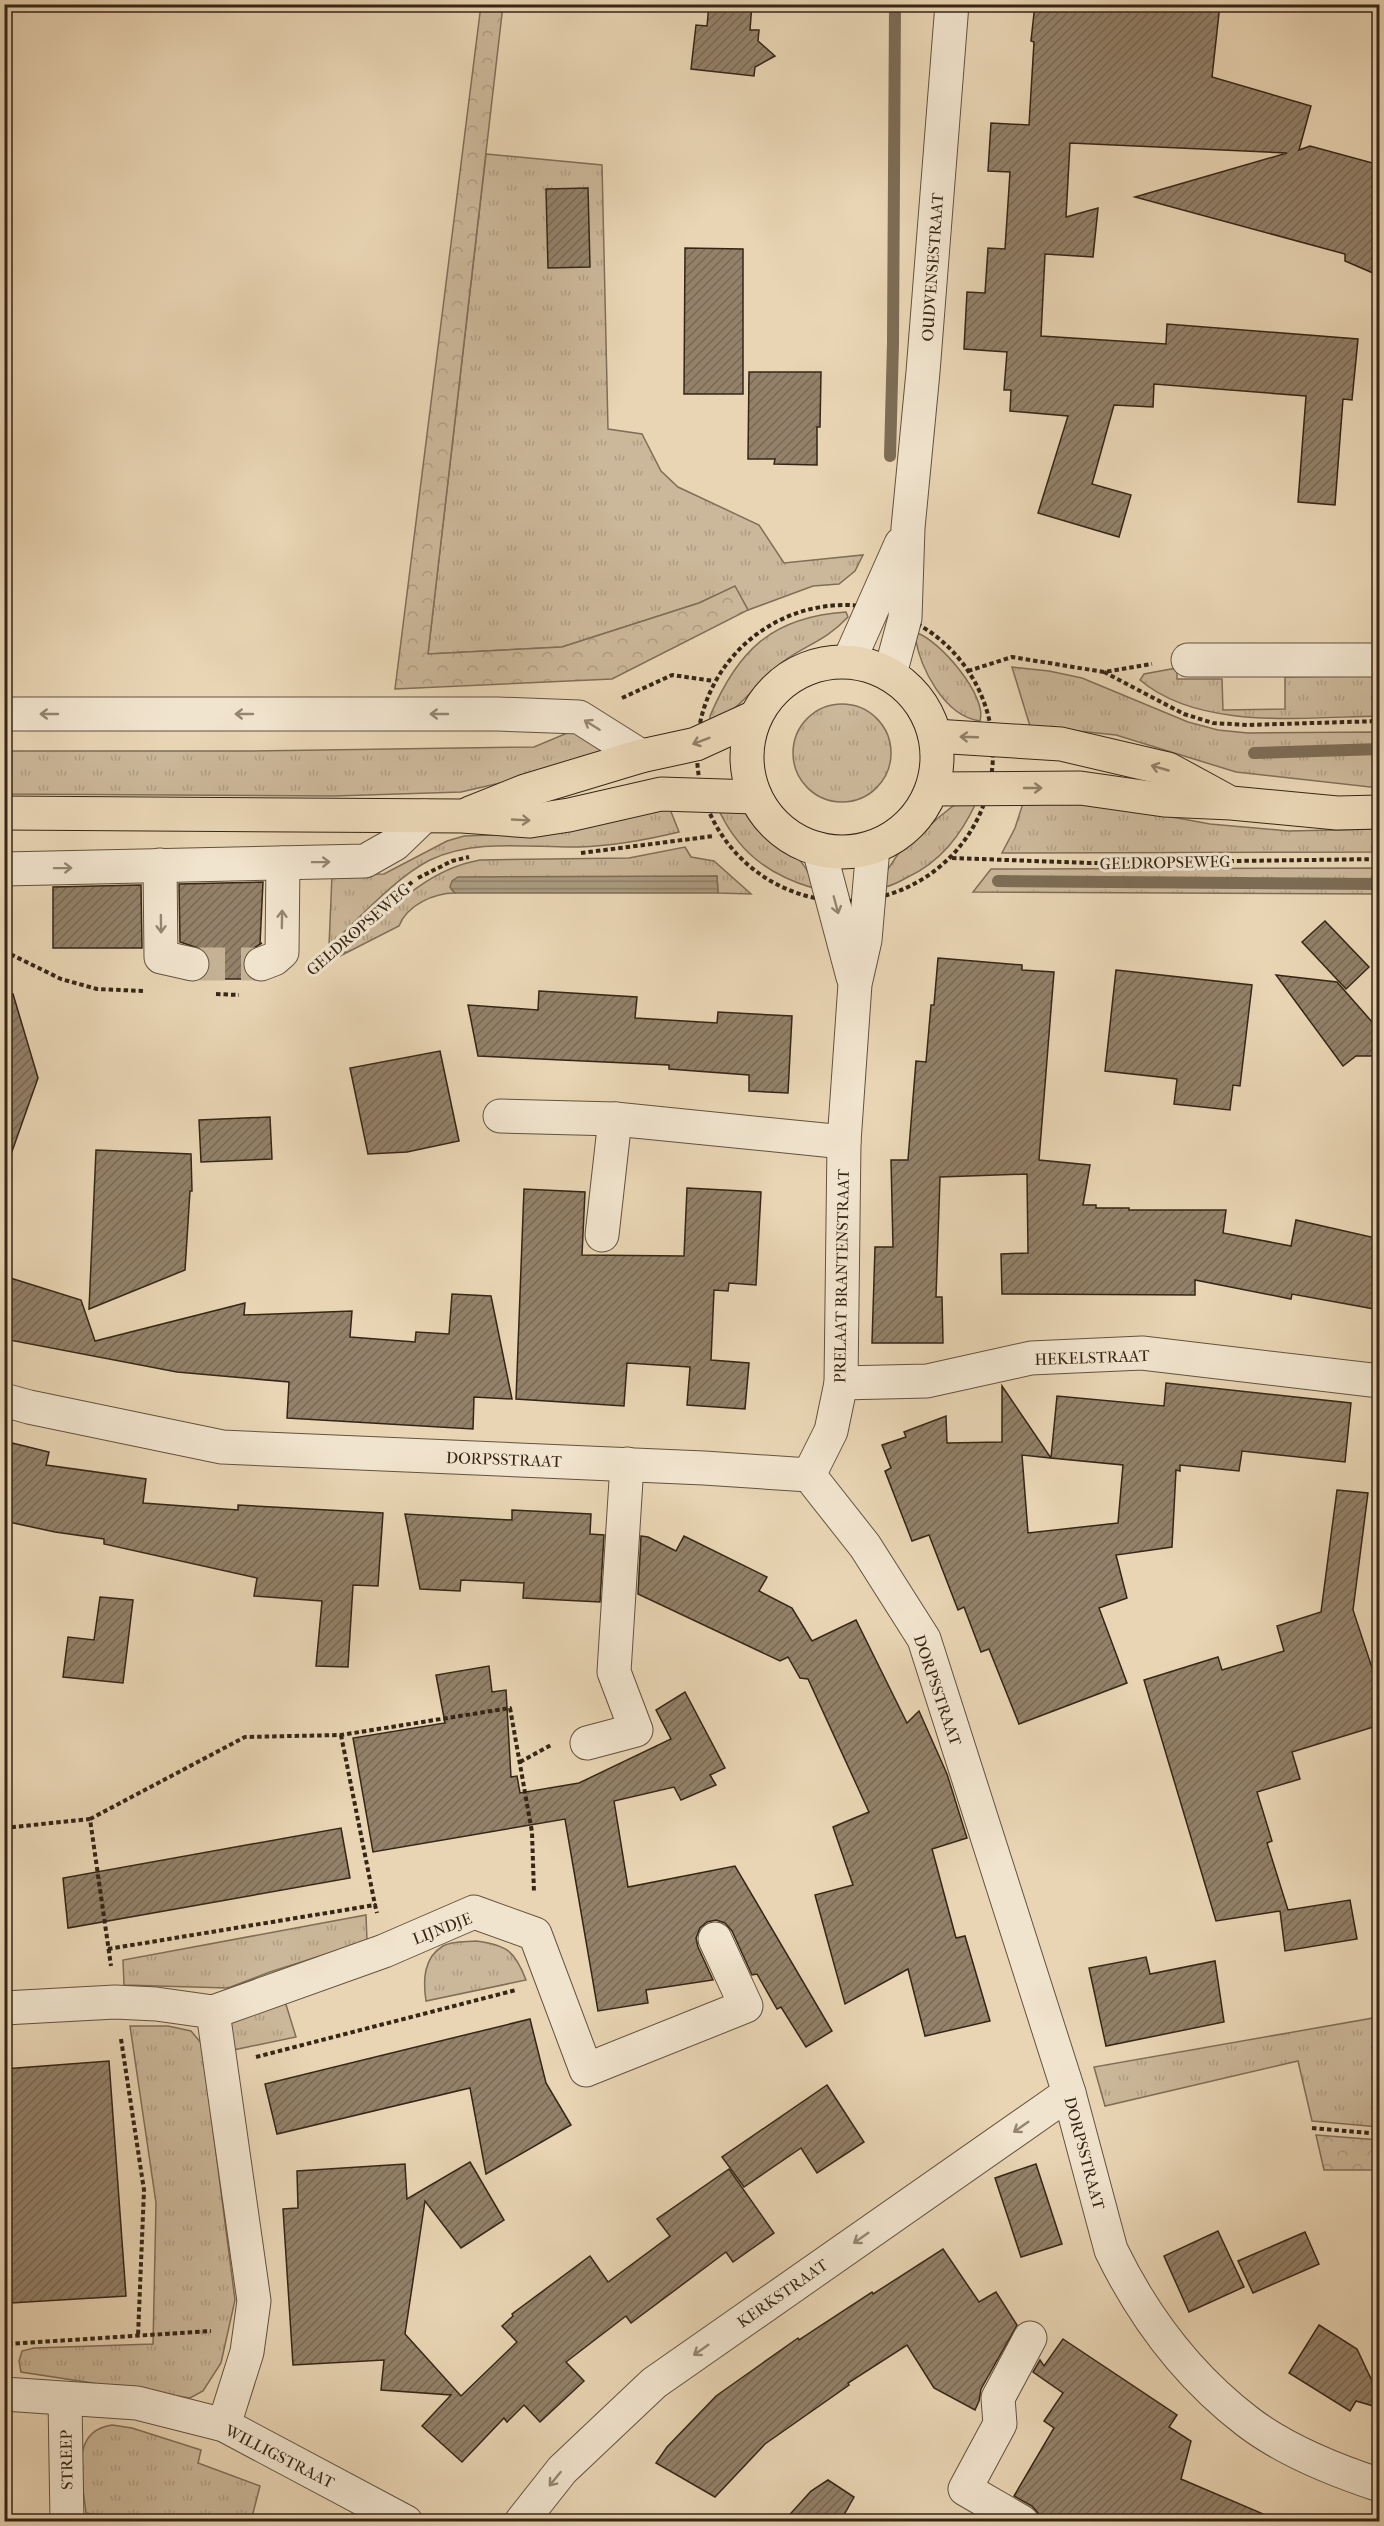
<svg xmlns="http://www.w3.org/2000/svg" width="1384" height="2526" viewBox="0 0 1384 2526" font-family="'IM FELL French Canon',serif">
<style>
.grass{fill:url(#grass-tufts);stroke:#806e58;stroke-width:1.5}
.forest{fill:url(#forest-crowns);stroke:#806e58;stroke-width:1.5}
.water{fill:url(#water-rules);stroke:#7d6c55;stroke-width:1.5}
.lines{fill:none;stroke-linecap:round;stroke-linejoin:round}
.stream{stroke:#7d6c55;stroke-width:12}
.building{fill:url(#building-hatch);stroke:#362617;stroke-width:1.5}
.minor-tunnel{stroke:#c5b295;stroke-width:33;stroke-dasharray:33 16;stroke-linecap:butt}
.minor-casing{stroke:#63523e;stroke-width:35}
.major-casing{stroke:#362617;stroke-width:35}
.path{stroke:#362617;stroke-width:4;stroke-dasharray:4.5 3;stroke-linecap:butt}
.minor{stroke:#f1e4ce;stroke-width:33}
.major{stroke:#e9d5b4;stroke-width:33}
.oneway{stroke:#948572}
.oneway2{stroke:#907e66}
.labels{text-anchor:middle;stroke-width:6;stroke-linejoin:round;paint-order:stroke}
.street-label{font-size:16px;fill:#362617;stroke:#f1e4ce}
</style>
<defs>
<pattern id="grass-tufts" width="24" height="20" patternUnits="userSpaceOnUse" patternTransform="scale(1.5)"><rect width="24" height="20" fill="#cbb799"/><path d="M3 7l-1-3M5 7V3M7 7l1-3M15 17l-1-3M17 17v-4M19 17l1-3" fill="none" stroke="#af9d83"/></pattern>
<pattern id="forest-crowns" width="20" height="18" patternUnits="userSpaceOnUse" patternTransform="scale(1.5)"><rect width="20" height="18" fill="#cbb799"/><path d="M2 6a3 3 0 1 1 6 0M12 15a3 3 0 1 1 6 0" fill="none" stroke="#af9d83"/></pattern>
<pattern id="water-rules" width="6" height="5" patternUnits="userSpaceOnUse" patternTransform="scale(1.5)"><rect width="6" height="5" fill="#ac9a7f"/><path d="M0 2.5h6" fill="none" stroke="#8d7d67"/></pattern>
<pattern id="building-hatch" width="6" height="6" patternUnits="userSpaceOnUse" patternTransform="scale(1.5)"><rect width="6" height="6" fill="#938169"/><path d="M-1 1l2-2M0 6l6-6M5 7l2-2" fill="none" stroke="#796955"/></pattern>
</defs>
<rect width="100%" height="100%" fill="#e9d5b4"/>
<filter id="stains"><feTurbulence type="fractalNoise" baseFrequency=".00333" numOctaves="4"/><feColorMatrix values="0 0 0 0 .2 0 0 0 0 .09 0 0 0 0 .02 0 0 0 .5 -.17"/></filter>
<radialGradient id="worn" r=".72"><stop offset=".6" stop-color="#630" stop-opacity="0"/><stop offset="1" stop-color="#630" stop-opacity=".3"/></radialGradient>
<g class="grass">
<path d="M 486,154 L 602,165 L 608,429 L 642,434 L 661,471 L 678,487 L 759,525 L 784,563 L 863,555 L 855,571 L 839,584 L 813,586 L 748,610 L 735,587 L 699,603 L 562,647 L 428,654 Z"/>
<path d="M 846,612 L 848,617 C 824,643 801,646 776,667 C 751,689 743,708 710,723 L 710,716 C 738,650 772,617 846,612 Z"/>
<path d="M 917,633 C 939,640 988,696 980,721 C 944,716 920,668 915,636 Z"/>
<path d="M 1012,667 L 1049,671 L 1082,678 L 1188,722 L 1218,730 L 1248,733 L 1379,732 L 1379,788 L 1236,772 L 1116,735 L 1030,726 Z"/>
<path d="M 1177,668 L 1177,679 L 1222,679 L 1223,710 L 1285,709 L 1285,677 L 1379,675 L 1379,716 C 1306,717 1200,731 1140,680 L 1144,674 Z"/>
<circle cx="842" cy="753" r="49"/>
<path d="M 572,731 L 609,749 L 526,777 L 461,792 L 334,796 L 5,794 L 5,751 L 248,751 L 534,747 Z"/>
<path d="M 1025,797 L 1145,812 L 1210,824 L 1289,831 L 1379,829 L 1379,852 L 1002,853 L 1015,828 Z"/>
<path d="M 974,798 L 977,801 C 961,835 941,862 906,878 C 899,882 892,886 884,887 L 886,872 L 898,854 L 938,818 L 953,806 Z"/>
<path d="M 668,804 L 679,832 C 646,840 613,846 579,847 C 530,848 476,838 430,860 C 396,877 358,920 329,946 L 332,875 L 384,874 L 447,841 L 464,836 L 514,834 Z"/>
<path d="M 716,804 C 721,804 726,803 730,804 C 744,808 753,820 764,829 C 783,846 810,861 813,888 C 766,874 736,850 716,804 Z"/>
<path d="M 685,847 L 691,857 L 714,861 L 751,894 L 718,893 L 717,876 L 452,890 L 455,893 C 434,893 407,905 399,926 L 340,956 C 382,918 422,870 480,860 L 629,858 Z"/>
<path d="M 1379,868 L 1379,894 L 973,892 L 991,869 Z"/>
<path d="M 366,1915 L 367,1941 L 270,1972 L 228,1988 L 124,1985 L 123,1960 Z"/>
<path d="M 476,1941 C 507,1945 515,1951 526,1980 L 426,2001 C 423,1981 423,1958 443,1946 C 451,1941 467,1942 476,1941 Z"/>
<path d="M 284,1998 L 296,2037 L 233,2050 L 227,2027 L 234,2014 Z"/>
<path d="M 1379,2017 L 1379,2127 L 1312,2121 L 1298,2061 L 1105,2106 L 1094,2067 Z"/>
<path d="M 130,2026 L 168,2026 L 191,2031 L 202,2044 L 235,2300 L 221,2363 L 203,2391 L 190,2398 L 21,2372 L 19,2361 L 22,2351 L 34,2348 L 153,2344 L 156,2203 Z"/>
<path d="M 112,2425 L 132,2428 L 201,2450 L 198,2463 L 260,2486 L 251,2521 L 136,2521 L 86,2513 C 83,2482 68,2431 112,2425 Z"/>
</g>
<g class="forest">
<path d="M 481,5 L 503,5 L 428,654 L 562,647 L 699,603 L 735,586 L 748,610 L 612,679 L 395,689 Z"/>
<path d="M 1316,2135 L 1379,2140 L 1379,2170 L 1324,2170 Z"/>
</g>
<path class="water" d="M 717,876 L 718,893 L 455,893 L 450,887 L 452,881 L 458,877 Z"/>
<g class="lines">
<g class="stream">
<path d="M 890,456 L 893,343 L 895,4"/>
<path d="M 1254,753 L 1380,749"/>
<path d="M 998,881 L 1380,884"/>
</g>
</g>
<g class="building">
<path d="M 709,4 L 752,4 L 750,30 L 759,30 L 758,41 L 775,56 L 755,67 L 754,76 L 691,69 L 696,25 L 707,26 Z"/>
<path d="M 1035,4 L 1220,4 L 1212,77 L 1311,106 L 1299,150 L 1310,146 L 1380,165 L 1380,276 L 1345,261 L 1345,254 L 1135,197 L 1287,153 L 1070,143 L 1066,217 L 1098,208 L 1093,257 L 1045,254 L 1041,336 L 1166,344 L 1167,324 L 1358,339 L 1352,400 L 1343,399 L 1335,505 L 1298,502 L 1306,396 L 1154,384 L 1153,407 L 1114,405 L 1092,484 L 1131,495 L 1119,537 L 1038,513 L 1068,416 L 1010,411 L 1011,390 L 1004,390 L 1007,352 L 964,349 L 967,292 L 985,293 L 988,248 L 1005,249 L 1010,172 L 988,171 L 991,123 L 1029,125 L 1034,42 L 1031,41 Z"/>
<path d="M 588,188 L 590,267 L 548,268 L 546,189 Z"/>
<path d="M 685,248 L 743,249 L 743,394 L 684,394 Z"/>
<path d="M 749,372 L 821,372 L 820,427 L 817,427 L 817,465 L 774,464 L 775,459 L 748,459 Z"/>
<path d="M 263,882 L 260,944 L 262,943 L 247,952 L 242,962 L 244,971 L 250,979 L 202,979 L 210,969 L 210,959 L 204,950 L 180,942 L 179,884 Z"/>
<path d="M 141,885 L 142,948 L 53,948 L 53,887 Z"/>
<path d="M 1325,921 L 1369,967 L 1346,989 L 1302,942 Z"/>
<path d="M 938,958 L 1022,965 L 1022,970 L 1054,972 L 1039,1160 L 1090,1165 L 1083,1205 L 1096,1205 L 1096,1208 L 1129,1208 L 1129,1210 L 1226,1210 L 1223,1233 L 1291,1246 L 1296,1220 L 1380,1239 L 1380,1310 L 1292,1294 L 1291,1299 L 1195,1280 L 1195,1295 L 1002,1294 L 1001,1254 L 1028,1253 L 1027,1174 L 940,1177 L 936,1297 L 942,1297 L 943,1343 L 872,1343 L 875,1247 L 893,1247 L 891,1160 L 908,1160 L 916,1061 L 926,1062 L 931,1005 L 934,1005 Z"/>
<path d="M 1116,970 L 1252,985 L 1240,1086 L 1233,1085 L 1230,1110 L 1174,1104 L 1177,1079 L 1105,1071 Z"/>
<path d="M 1276,975 L 1337,982 L 1380,1031 L 1380,1056 L 1356,1056 L 1343,1066 Z"/>
<path d="M 539,991 L 637,997 L 635,1018 L 717,1023 L 718,1012 L 792,1016 L 788,1093 L 749,1091 L 749,1075 L 669,1069 L 669,1065 L 478,1056 L 468,1005 L 538,1010 Z"/>
<path d="M 13,994 L 38,1078 L 9,1160 L 4,1159 L 4,995 Z"/>
<path d="M 440,1051 L 459,1141 L 407,1152 L 368,1154 L 350,1068 Z"/>
<path d="M 270,1117 L 272,1159 L 201,1162 L 199,1120 Z"/>
<path d="M 96,1150 L 191,1154 L 192,1191 L 190,1191 L 185,1270 L 89,1309 Z"/>
<path d="M 687,1188 L 761,1192 L 756,1285 L 729,1283 L 728,1291 L 714,1290 L 711,1360 L 749,1363 L 745,1409 L 687,1405 L 690,1367 L 627,1363 L 624,1406 L 516,1399 L 524,1189 L 585,1192 L 582,1255 L 684,1256 Z"/>
<path d="M 4,1276 L 81,1300 L 95,1341 L 245,1303 L 244,1315 L 352,1311 L 350,1337 L 415,1342 L 416,1332 L 449,1334 L 452,1294 L 491,1296 L 512,1399 L 474,1397 L 473,1429 L 287,1418 L 289,1382 L 177,1372 L 4,1339 Z"/>
<path d="M 1166,1383 L 1351,1403 L 1345,1462 L 1242,1451 L 1239,1471 L 1180,1465 L 1180,1471 L 1176,1470 L 1172,1547 L 1116,1555 L 1127,1598 L 1099,1608 L 1127,1683 L 1019,1724 L 989,1649 L 981,1652 L 964,1607 L 958,1610 L 929,1535 L 912,1541 L 885,1471 L 891,1468 L 882,1445 L 906,1437 L 904,1432 L 946,1416 L 947,1443 L 1002,1442 L 1002,1386 L 1051,1458 L 1022,1455 L 1028,1533 L 1118,1523 L 1123,1465 L 1051,1458 L 1057,1396 L 1164,1406 Z"/>
<path d="M 4,1441 L 49,1452 L 46,1465 L 146,1479 L 143,1503 L 238,1510 L 238,1505 L 383,1513 L 378,1586 L 353,1585 L 348,1667 L 316,1666 L 322,1601 L 254,1596 L 257,1578 L 104,1544 L 104,1539 L 55,1532 L 4,1521 Z"/>
<path d="M 1337,1490 L 1368,1493 L 1353,1610 L 1380,1692 L 1380,1725 L 1292,1752 L 1300,1779 L 1257,1792 L 1272,1841 L 1267,1843 L 1288,1910 L 1350,1900 L 1357,1939 L 1285,1951 L 1280,1911 L 1216,1921 L 1144,1680 L 1218,1657 L 1222,1670 L 1284,1651 L 1277,1626 L 1321,1612 Z"/>
<path d="M 512,1510 L 591,1514 L 590,1534 L 604,1535 L 600,1602 L 523,1598 L 524,1583 L 461,1580 L 460,1591 L 420,1589 L 405,1514 L 512,1520 Z"/>
<path d="M 641,1536 L 648,1537 L 676,1551 L 684,1536 L 767,1577 L 759,1591 L 792,1608 L 812,1641 L 856,1620 L 907,1723 L 919,1711 L 947,1774 L 967,1838 L 932,1849 L 956,1938 L 965,1936 L 990,2021 L 925,2036 L 908,1969 L 845,2004 L 815,1895 L 853,1885 L 833,1827 L 869,1812 L 808,1679 L 800,1678 L 788,1657 L 780,1661 L 638,1594 Z"/>
<path d="M 100,1597 L 133,1600 L 123,1683 L 63,1677 L 68,1637 L 94,1640 Z"/>
<path d="M 489,1666 L 492,1692 L 506,1690 L 511,1777 L 517,1776 L 520,1793 L 579,1783 L 671,1739 L 656,1710 L 685,1692 L 725,1768 L 710,1775 L 716,1785 L 681,1800 L 674,1787 L 614,1801 L 628,1887 L 735,1866 L 832,2031 L 806,2047 L 781,2007 L 777,2009 L 757,1974 L 752,1975 L 732,1931 L 725,1923 L 716,1920 L 707,1922 L 700,1928 L 696,1938 L 698,1947 L 713,1980 L 646,1990 L 648,2003 L 598,2011 L 565,1819 L 373,1852 L 353,1738 L 445,1723 L 436,1675 Z"/>
<path d="M 341,1828 L 350,1878 L 68,1928 L 63,1878 Z"/>
<path d="M 1146,1957 L 1150,1974 L 1215,1961 L 1224,2022 L 1106,2046 L 1089,1968 Z"/>
<path d="M 530,2019 L 546,2083 L 571,2125 L 486,2174 L 470,2088 L 277,2134 L 265,2084 Z"/>
<path d="M 109,2061 L 126,2296 L 11,2303 L 4,2204 L 4,2069 Z"/>
<path d="M 827,2085 L 864,2142 L 817,2173 L 801,2148 L 744,2187 L 722,2157 Z"/>
<path d="M 470,2162 L 504,2220 L 461,2248 L 425,2201 L 405,2334 L 461,2396 L 517,2342 L 502,2326 L 513,2316 L 512,2314 L 590,2256 L 608,2282 L 670,2236 L 657,2219 L 729,2169 L 774,2233 L 733,2262 L 726,2252 L 631,2323 L 626,2316 L 566,2362 L 584,2381 L 540,2422 L 524,2405 L 507,2422 L 504,2418 L 462,2462 L 422,2426 L 451,2395 L 381,2390 L 384,2360 L 293,2365 L 283,2209 L 298,2208 L 297,2171 L 405,2164 L 407,2199 Z"/>
<path d="M 1036,2164 L 1062,2244 L 1021,2257 L 995,2178 Z"/>
<path d="M 1218,2231 L 1244,2287 L 1189,2312 L 1164,2256 Z"/>
<path d="M 1305,2232 L 1319,2264 L 1253,2293 L 1238,2261 Z"/>
<path d="M 943,2249 L 979,2302 L 996,2292 L 1017,2325 L 981,2389 L 979,2401 L 975,2410 L 934,2388 L 907,2345 L 848,2383 L 849,2385 L 765,2444 L 715,2497 L 656,2463 L 667,2447 L 716,2396 L 798,2338 L 799,2340 L 872,2292 L 873,2294 Z"/>
<path d="M 1319,2325 L 1357,2349 L 1380,2398 L 1380,2408 L 1356,2401 L 1350,2411 L 1289,2373 Z"/>
<path d="M 1063,2339 L 1177,2415 L 1169,2427 L 1191,2441 L 1181,2479 L 1282,2522 L 1041,2522 L 1038,2513 L 1032,2506 L 1014,2496 L 1054,2428 L 1044,2421 L 1063,2393 L 1033,2372 L 1040,2360 L 1044,2366 Z"/>
<path d="M 828,2480 L 854,2497 L 840,2522 L 783,2522 L 811,2491 Z"/>
</g>
<g class="lines">
<path class="minor-tunnel" d="M 192,964 L 261,964"/>
<defs>
<g id="minor">
<path d="M 1188,660 L 1380,660"/>
<path d="M 849,661 L 901,544"/>
<path d="M 890,674 L 905,618 L 908,528 L 923,372 L 952,4"/>
<path d="M 4,714 L 498,714 L 579,717 L 641,756"/>
<path d="M 819,849 L 853,977"/>
<path d="M 160,865 L 161,957 L 192,964"/>
<path d="M 4,869 L 365,861 L 395,844 L 424,816"/>
<path d="M 261,964 L 274,959 L 282,952 L 283,863"/>
<path d="M 500,1116 L 615,1119 L 844,1142"/>
<path d="M 602,1235 L 615,1119"/>
<path d="M 841,1383 L 927,1381 L 1031,1358 L 1142,1353 L 1380,1381"/>
<path d="M 4,1400 L 29,1407 L 222,1447 L 704,1468 L 809,1475 L 865,1546 L 924,1639 L 1069,2093 L 1111,2250 C 1143,2316 1189,2377 1248,2422 C 1286,2451 1334,2470 1380,2485"/>
<path d="M 809,1475 L 831,1431 L 841,1383 L 844,1142 L 855,984 L 865,940 L 873,847"/>
<path d="M 587,1743 L 636,1730 L 614,1672 L 627,1464"/>
<path d="M 4,2008 L 115,2002 L 156,2004 L 213,2012 L 384,1951 L 474,1912 L 535,1934 L 586,2070 L 746,2006 L 715,1939"/>
<path d="M 213,2012 L 254,2301 L 247,2352 L 224,2425"/>
<path d="M 4,2394 L 137,2403 L 224,2425 L 406,2522"/>
<path d="M 65,2399 L 67,2522"/>
<path d="M 521,2522 L 562,2470 L 654,2383 L 1069,2093"/>
<path d="M 1022,2522 L 965,2489 L 1000,2424 L 998,2398 L 1030,2338"/>
</g>
<g id="major">
<circle cx="842" cy="757" r="95"/>
<path d="M 935,736 L 1061,744 L 1168,769 L 1225,800"/>
<path d="M 932,789 L 1080,788 L 1164,800 L 1231,803 L 1337,813 L 1380,812"/>
<path d="M 4,813 L 462,816 L 530,821 L 569,815 L 661,794 L 755,797"/>
<path d="M 470,813 L 525,791 L 641,756 L 696,744 L 755,717"/>
</g>
</defs>
<use href="#minor" class="minor-casing"/>
<use href="#major" class="major-casing"/>
<g class="path">
<circle cx="845" cy="753" r="148"/>
<path d="M 968,671 L 1012,657 L 1104,672 L 1152,664"/>
<path d="M 1104,672 L 1184,714 L 1213,723 L 1247,725 L 1380,721"/>
<path d="M 622,698 L 672,675 L 714,681"/>
<path d="M 581,853 L 714,836"/>
<path d="M 952,858 L 1090,863 L 1380,859"/>
<path d="M 418,878 L 452,861 L 469,857"/>
<path d="M 4,951 L 61,979 L 97,989 L 143,991"/>
<path d="M 319,964 L 412,882"/>
<path d="M 216,994 L 239,995"/>
<path d="M 341,1735 L 375,1905"/>
<path d="M 520,1762 L 551,1745"/>
<path d="M 90,1819 L 245,1737 L 341,1735 L 510,1708 L 532,1832 L 534,1893"/>
<path d="M 4,1828 L 90,1819 L 111,1966"/>
<path d="M 108,1949 L 375,1905 L 377,1913"/>
<path d="M 121,2039 L 144,2190 L 138,2336"/>
<path d="M 256,2057 L 516,1990"/>
<path d="M 1312,2128 L 1380,2134"/>
<path d="M 4,2281 L 9,2358"/>
<path d="M 8,2344 L 211,2331"/>
</g>
<use href="#minor" class="minor"/>
<use href="#major" class="major"/>
</g>
<defs><path id="oneway-shaft" d="M-6 0H5M1.5-3L5.5 0L1.5 3" fill="none" stroke-width="1.6" stroke-linecap="round" stroke-linejoin="round" transform="scale(1.5)"/></defs>
<g class="oneway">
<use href="#oneway-shaft" transform="translate(49 714) rotate(-180)"/>
<use href="#oneway-shaft" transform="translate(244 714) rotate(-180)"/>
<use href="#oneway-shaft" transform="translate(439 714) rotate(-180)"/>
<use href="#oneway-shaft" transform="translate(592 725) rotate(-148)"/>
<use href="#oneway-shaft" transform="translate(321 862) rotate(-1)"/>
<use href="#oneway-shaft" transform="translate(63 868) rotate(-1)"/>
<use href="#oneway-shaft" transform="translate(836 905) rotate(75)"/>
<use href="#oneway-shaft" transform="translate(282 919) rotate(-89)"/>
<use href="#oneway-shaft" transform="translate(161 924) rotate(89)"/>
<use href="#oneway-shaft" transform="translate(1021 2127) rotate(145)"/>
<use href="#oneway-shaft" transform="translate(861 2238) rotate(145)"/>
<use href="#oneway-shaft" transform="translate(701 2350) rotate(145)"/>
<use href="#oneway-shaft" transform="translate(555 2479) rotate(129)"/>
</g>
<g class="oneway2">
<use href="#oneway-shaft" transform="translate(969 737) rotate(-178)"/>
<use href="#oneway-shaft" transform="translate(701 741) rotate(159)"/>
<use href="#oneway-shaft" transform="translate(1160 768) rotate(-164)"/>
<use href="#oneway-shaft" transform="translate(1033 788)"/>
<use href="#oneway-shaft" transform="translate(521 820) rotate(3)"/>
</g>
<g class="labels">
<g class="street-label">
<text transform="translate(932 267) rotate(-86)" y="6">OUDVENSESTRAAT</text>
<text transform="translate(1165 862) rotate(-1)" y="6">GELDROPSEWEG</text>
<text transform="translate(358 929) rotate(-41)" y="6">GELDROPSEWEG</text>
<text transform="translate(841 1276) rotate(-89)" y="6">PRELAAT BRANTENSTRAAT</text>
<text transform="translate(1092 1357) rotate(-2)" y="6">HEKELSTRAAT</text>
<text transform="translate(504 1459) rotate(2)" y="6">DORPSSTRAAT</text>
<text transform="translate(938 1690) rotate(71)" y="6">DORPSSTRAAT</text>
<text transform="translate(442 1928) rotate(-21)" y="6">LIJNDJE</text>
<text transform="translate(1085 2153) rotate(75)" y="6">DORPSSTRAAT</text>
<text transform="translate(782 2293) rotate(-35)" y="6">KERKSTRAAT</text>
<text transform="translate(280 2456) rotate(27)" y="6">WILLIGSTRAAT</text>
<text transform="translate(66 2460) rotate(-91)" y="6">STREEP</text>
</g>
</g>
<rect width="1384" height="2526" fill="none" stroke="#e9d5b4" stroke-width="24"/>
<rect x="6" y="6" width="1372" height="2514" fill="none" stroke="#362617" stroke-width="3"/>
<rect x="12" y="12" width="1360" height="2502" fill="none" stroke="#362617" stroke-width="1.5"/>
<rect width="100%" height="100%" filter="url(#stains)"/>
<rect width="100%" height="100%" fill="url(#worn)"/>
</svg>
